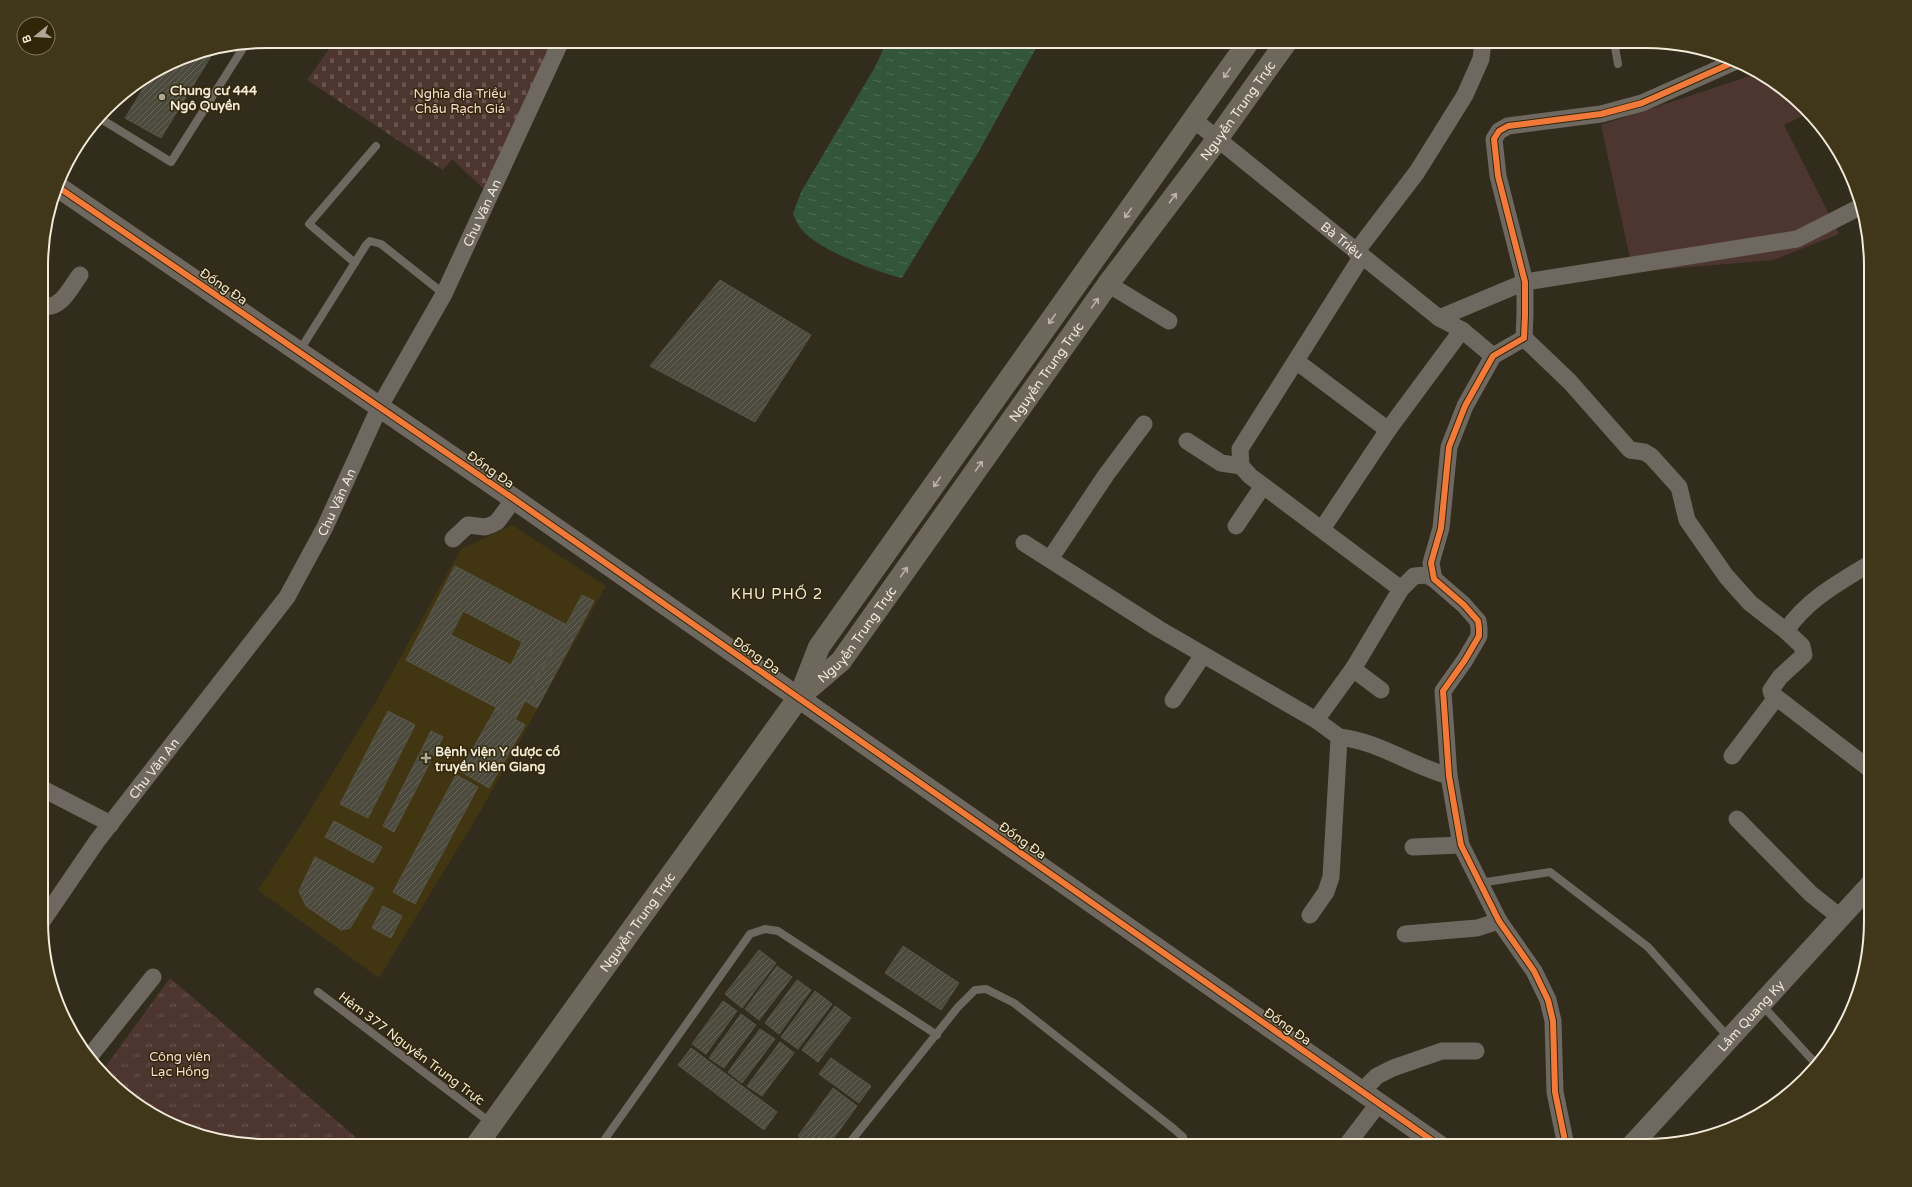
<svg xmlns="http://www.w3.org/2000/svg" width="1912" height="1187" viewBox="0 0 1912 1187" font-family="'Varela Round',sans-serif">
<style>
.built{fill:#423512}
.grass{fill:url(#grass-tufts)}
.cemetery{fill:url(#cemetery-stones)}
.pitch{fill:#4e3630}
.water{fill:url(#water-ripples)}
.building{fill:url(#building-hatch);stroke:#575649;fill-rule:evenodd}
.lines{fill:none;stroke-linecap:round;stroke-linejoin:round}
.service{stroke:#6e6860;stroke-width:8}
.minor{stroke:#6e6860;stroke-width:17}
.tertiary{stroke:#6e6860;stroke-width:21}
.primary{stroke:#6e675c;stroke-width:22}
.cycleway-casing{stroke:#312608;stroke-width:8}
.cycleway{stroke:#f17a3a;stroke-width:6}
.oneway{stroke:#bdb6a8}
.poi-dot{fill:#afa898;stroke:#312608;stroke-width:1.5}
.labels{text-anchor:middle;stroke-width:3;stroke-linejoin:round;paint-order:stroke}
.poi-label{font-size:13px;font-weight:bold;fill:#f2ebda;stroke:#312608;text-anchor:start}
.park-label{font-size:13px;fill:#fcdbd6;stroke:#312608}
.street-label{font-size:13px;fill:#f2ebda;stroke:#312608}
.quarter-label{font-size:15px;letter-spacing:1px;fill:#f2ebda;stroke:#312608}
.rim{fill:none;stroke:#f2ebda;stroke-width:2}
</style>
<defs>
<pattern id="grass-tufts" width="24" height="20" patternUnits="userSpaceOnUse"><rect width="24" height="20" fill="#4e3630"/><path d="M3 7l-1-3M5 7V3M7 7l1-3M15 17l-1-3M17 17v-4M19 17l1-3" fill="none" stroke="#68534d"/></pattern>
<pattern id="cemetery-stones" width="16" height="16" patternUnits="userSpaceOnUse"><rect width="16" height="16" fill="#4e3630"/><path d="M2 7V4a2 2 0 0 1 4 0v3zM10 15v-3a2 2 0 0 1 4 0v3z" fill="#68534d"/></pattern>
<pattern id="water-ripples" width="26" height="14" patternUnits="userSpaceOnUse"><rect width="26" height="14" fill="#335539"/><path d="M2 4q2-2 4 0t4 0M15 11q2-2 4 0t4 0" fill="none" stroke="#516e55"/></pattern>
<pattern id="building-hatch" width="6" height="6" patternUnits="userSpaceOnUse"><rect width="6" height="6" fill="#4b4a3c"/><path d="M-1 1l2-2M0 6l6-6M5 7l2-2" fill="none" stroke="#656458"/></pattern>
</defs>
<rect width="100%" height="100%" fill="#322c1c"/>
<path class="built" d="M 512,525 L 606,586 L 480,812 L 379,978 L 258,890 L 303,822 L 375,703 L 461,549 Z"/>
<path class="grass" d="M 170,978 L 366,1146 L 266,1146 L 194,1134 L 141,1108 L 103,1070 Z"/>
<path class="cemetery" d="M 335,41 L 552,41 L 484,189 L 452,159 L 443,170 L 307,80 Z"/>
<path class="pitch" d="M 1759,73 L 1771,79 L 1805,107 L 1809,113 L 1784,125 L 1839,234 L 1773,260 L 1633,272 L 1601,125 Z"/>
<path class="water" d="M 887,41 L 1040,41 L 978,153 L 902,278 C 876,272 819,250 802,230 C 798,225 796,220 793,214 L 801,192 L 875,67 Z"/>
<g class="building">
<path d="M 214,51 L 161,138 L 125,118 L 151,76 L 180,58 Z"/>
<path d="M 720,280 L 811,335 L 755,422 L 650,366 Z"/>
<path d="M 455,566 L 565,624 L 516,718 L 406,660 ZM 463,611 L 522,642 L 511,665 L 451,635 Z"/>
<path d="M 582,595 L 594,601 L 537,708 L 525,701 Z"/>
<path d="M 496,708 L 525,725 L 489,788 L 460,771 Z"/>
<path d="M 388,711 L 415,725 L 368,818 L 340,804 Z"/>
<path d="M 431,731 L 443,737 L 394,832 L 383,826 Z"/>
<path d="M 456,775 L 478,787 L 415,904 L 393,892 Z"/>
<path d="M 334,821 L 382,847 L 373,863 L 325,837 Z"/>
<path d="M 315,857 L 374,888 L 350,928 L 341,930 L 306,906 L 299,891 Z"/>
<path d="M 383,906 L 402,916 L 391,938 L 372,928 Z"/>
<path d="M 903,946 L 959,983 L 941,1010 L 885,973 Z"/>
<path d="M 759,950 L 776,963 L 742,1008 L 725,994 Z"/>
<path d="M 777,966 L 792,977 L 759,1020 L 745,1009 Z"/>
<path d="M 797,980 L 811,990 L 779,1034 L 765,1023 Z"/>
<path d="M 815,991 L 832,1004 L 798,1049 L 781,1037 Z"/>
<path d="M 723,1001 L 737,1011 L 706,1054 L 692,1044 Z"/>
<path d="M 835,1006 L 851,1018 L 818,1062 L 802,1050 Z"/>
<path d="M 741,1014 L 756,1025 L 724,1068 L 709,1058 Z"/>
<path d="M 760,1029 L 775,1039 L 742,1083 L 728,1072 Z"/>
<path d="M 780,1042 L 794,1053 L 762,1096 L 747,1086 Z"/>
<path d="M 691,1048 L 777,1112 L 764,1130 L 678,1065 Z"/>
<path d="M 831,1058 L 871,1086 L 859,1103 L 819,1074 Z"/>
<path d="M 833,1088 L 857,1106 L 828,1146 L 811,1146 L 798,1136 Z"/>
</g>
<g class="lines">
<g class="service">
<path d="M 1614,41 L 1618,64"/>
<path d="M 101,119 L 171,162 L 245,45"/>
<path d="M 355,263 L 309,224 L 376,146"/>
<path d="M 300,350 L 366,245 L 370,241 L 381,244 L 444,294"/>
<path d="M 1480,883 L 1550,872 L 1648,947 L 1729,1038"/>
<path d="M 318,992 L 491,1123"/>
<path d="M 1761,1004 L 1817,1065"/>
<path d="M 600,1146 L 750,934 L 765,929 L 778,931 L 937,1035"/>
<path d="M 847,1146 L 958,1007 L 975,990 L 986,989 L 1014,1003 L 1174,1129 L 1183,1137 L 1183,1146"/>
</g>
<g class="minor">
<path id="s1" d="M 1194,120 L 1439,318 L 1462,330 L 1493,356"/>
<path d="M 1356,252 L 1417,172 L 1465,95 L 1481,59 L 1483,41"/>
<path d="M 1362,256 L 1240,449 L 1241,466 L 1250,476 L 1401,589"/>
<path d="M 1108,284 L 1169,321"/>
<path d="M 43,306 C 61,310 70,288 80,275"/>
<path d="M 1439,318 L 1525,282 L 1797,239 L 1862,206"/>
<path d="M 1524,338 L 1570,382 L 1630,450 L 1644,452 L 1651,456 L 1679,487 L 1687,520 L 1726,576 L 1750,603 L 1786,631 L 1802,646 L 1804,655 L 1780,677 L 1771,690 L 1772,694 L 1871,770"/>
<path d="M 1296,361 L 1388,430"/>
<path d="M 1187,441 L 1221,463 L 1241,466"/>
<path d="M 1236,526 L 1263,486"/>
<path d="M 1322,529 L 1388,430 L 1462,330"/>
<path d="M 453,539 L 468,525 L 485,527 L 491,525 L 497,522 L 514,499"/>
<path d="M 1024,543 L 1159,629 L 1316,720 L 1338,736 L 1339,739 L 1331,877 L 1326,892 L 1310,915"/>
<path d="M 1050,559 L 1106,475 L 1144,424"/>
<path d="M 1786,631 C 1806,600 1840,582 1871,563"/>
<path d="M 1353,669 L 1381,690"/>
<path d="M 1173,700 L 1203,655"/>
<path d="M 1316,720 L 1353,669 L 1401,589 L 1414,576 L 1426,575 L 1434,579"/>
<path d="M 1339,737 C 1378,741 1412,766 1449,776"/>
<path d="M 1732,756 L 1776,698"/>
<path d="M 43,789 L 111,824"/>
<path d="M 1737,819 L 1811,894 L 1840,917"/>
<path d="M 1413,847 L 1461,845"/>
<path id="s2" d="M 43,920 L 97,841 L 287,597 L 325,527 L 380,406 L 444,294 L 561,41"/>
<path d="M 1405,934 L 1477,928 L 1499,921"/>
<path d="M 90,1056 L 153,977"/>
<path d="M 1362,1091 L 1377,1076 L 1393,1068 L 1442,1051 L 1476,1051"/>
<path d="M 1346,1146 L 1379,1103"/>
<path d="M 1568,1146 L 1565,1141 L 1555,1092 L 1553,1021 L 1548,1000 L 1534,971 L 1499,921 L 1461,845 L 1449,776 L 1443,691 L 1465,660 L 1479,636 L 1479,628 L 1478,621 L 1464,605 L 1434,579 L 1431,563 L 1441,528 L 1449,447 L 1465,406 L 1493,356 L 1524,338 L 1525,315 L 1525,282 L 1498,176 L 1494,139 L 1499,131 L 1508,126 L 1601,114 L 1642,103 L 1734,62"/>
</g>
<g class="tertiary">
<path d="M 58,187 L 514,499 L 1440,1146"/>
<path id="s3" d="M 1631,1146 L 1871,884"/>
</g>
<g class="primary">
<path d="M 801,693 L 819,647 L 1249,41"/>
<path id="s4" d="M 476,1146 L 799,697 L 841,661 L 1108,284 L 1210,149 L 1287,41"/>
</g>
<defs>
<g id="cycleway">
<path d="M 58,187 L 514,499 L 1440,1146"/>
<path d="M 1568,1146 L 1565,1141 L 1555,1092 L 1553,1021 L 1548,1000 L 1534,971 L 1499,921 L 1461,845 L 1449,776 L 1443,691 L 1465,660 L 1479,636 L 1479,628 L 1478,621 L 1464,605 L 1434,579 L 1431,563 L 1441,528 L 1449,447 L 1465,406 L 1493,356 L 1524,338 L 1525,315 L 1525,282 L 1498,176 L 1494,139 L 1499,131 L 1508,126 L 1601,114 L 1642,103 L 1734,62"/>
</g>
</defs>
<use href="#cycleway" class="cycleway-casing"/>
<use href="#cycleway" class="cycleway"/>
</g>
<defs><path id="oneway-shaft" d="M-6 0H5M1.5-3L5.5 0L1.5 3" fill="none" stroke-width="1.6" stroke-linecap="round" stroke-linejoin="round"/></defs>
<g class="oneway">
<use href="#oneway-shaft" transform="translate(1227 73) rotate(125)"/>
<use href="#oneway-shaft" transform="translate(1173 198) rotate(-53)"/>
<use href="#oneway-shaft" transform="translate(1128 213) rotate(125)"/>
<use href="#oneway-shaft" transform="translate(1095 303) rotate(-55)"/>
<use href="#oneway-shaft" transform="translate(1052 319) rotate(125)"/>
<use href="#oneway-shaft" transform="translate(979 466) rotate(-55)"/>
<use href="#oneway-shaft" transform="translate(937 482) rotate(125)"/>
<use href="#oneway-shaft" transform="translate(904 572) rotate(-55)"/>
</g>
<g class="poi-dot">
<circle cx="162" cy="97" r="4"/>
<path d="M424 752h4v4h4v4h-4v4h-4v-4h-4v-4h4z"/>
</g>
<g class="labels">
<g class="poi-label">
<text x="170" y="95">Chung cư 444<tspan x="170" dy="15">Ngô Quyền</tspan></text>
<text x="435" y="756">Bệnh viện Y dược cổ<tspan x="435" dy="15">truyền Kiên Giang</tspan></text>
</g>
<g class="park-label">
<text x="460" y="98">Nghĩa địa Triều<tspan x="460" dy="15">Châu Rạch Giá</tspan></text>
<text x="180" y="1061">Công viên<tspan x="180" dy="15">Lạc Hồng</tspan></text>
</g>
<g class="street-label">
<text dy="5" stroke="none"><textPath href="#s4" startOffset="1287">Nguyễn Trung Trực</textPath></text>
<text dy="5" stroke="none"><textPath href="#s2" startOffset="836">Chu Văn An</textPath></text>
<text dy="5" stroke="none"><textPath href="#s1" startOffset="191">Bà Triệu</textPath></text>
<text transform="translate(224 286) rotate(34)" y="5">Đống Đa</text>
<text dy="5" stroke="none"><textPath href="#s4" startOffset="963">Nguyễn Trung Trực</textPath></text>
<text transform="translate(491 469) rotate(35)" y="5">Đống Đa</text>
<text dy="5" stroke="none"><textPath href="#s2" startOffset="512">Chu Văn An</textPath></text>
<text dy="5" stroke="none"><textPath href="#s4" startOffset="639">Nguyễn Trung Trực</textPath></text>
<text transform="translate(757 655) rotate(35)" y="5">Đống Đa</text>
<text dy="5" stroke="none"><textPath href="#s2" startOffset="188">Chu Văn An</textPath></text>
<text transform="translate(1023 840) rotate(35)" y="5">Đống Đa</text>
<text dy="5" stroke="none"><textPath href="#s4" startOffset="276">Nguyễn Trung Trực</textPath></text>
<text dy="5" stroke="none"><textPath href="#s3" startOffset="177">Lâm Quang Ky</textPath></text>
<text transform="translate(1288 1026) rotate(35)" y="5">Đống Đa</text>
<text transform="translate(412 1048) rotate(37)" y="5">Hẻm 377 Nguyễn Trung Trực</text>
</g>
<g class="quarter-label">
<text x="777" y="599">KHU PHỐ 2</text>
</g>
</g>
<path d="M0 0H1912V1187H0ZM266 48H1646A218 218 0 0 1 1864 266V921A218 218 0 0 1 1646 1139H266A218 218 0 0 1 48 921V266A218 218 0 0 1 266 48Z" fill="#403619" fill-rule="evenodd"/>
<path class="rim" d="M266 48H1646A218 218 0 0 1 1864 266V921A218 218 0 0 1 1646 1139H266A218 218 0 0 1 48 921V266A218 218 0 0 1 266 48Z"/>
<g transform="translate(36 36) rotate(252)"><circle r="19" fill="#312608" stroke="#7e755c"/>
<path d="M0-3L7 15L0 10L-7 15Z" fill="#afa898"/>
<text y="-6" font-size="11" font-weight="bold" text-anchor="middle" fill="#f2ebda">B</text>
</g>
</svg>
